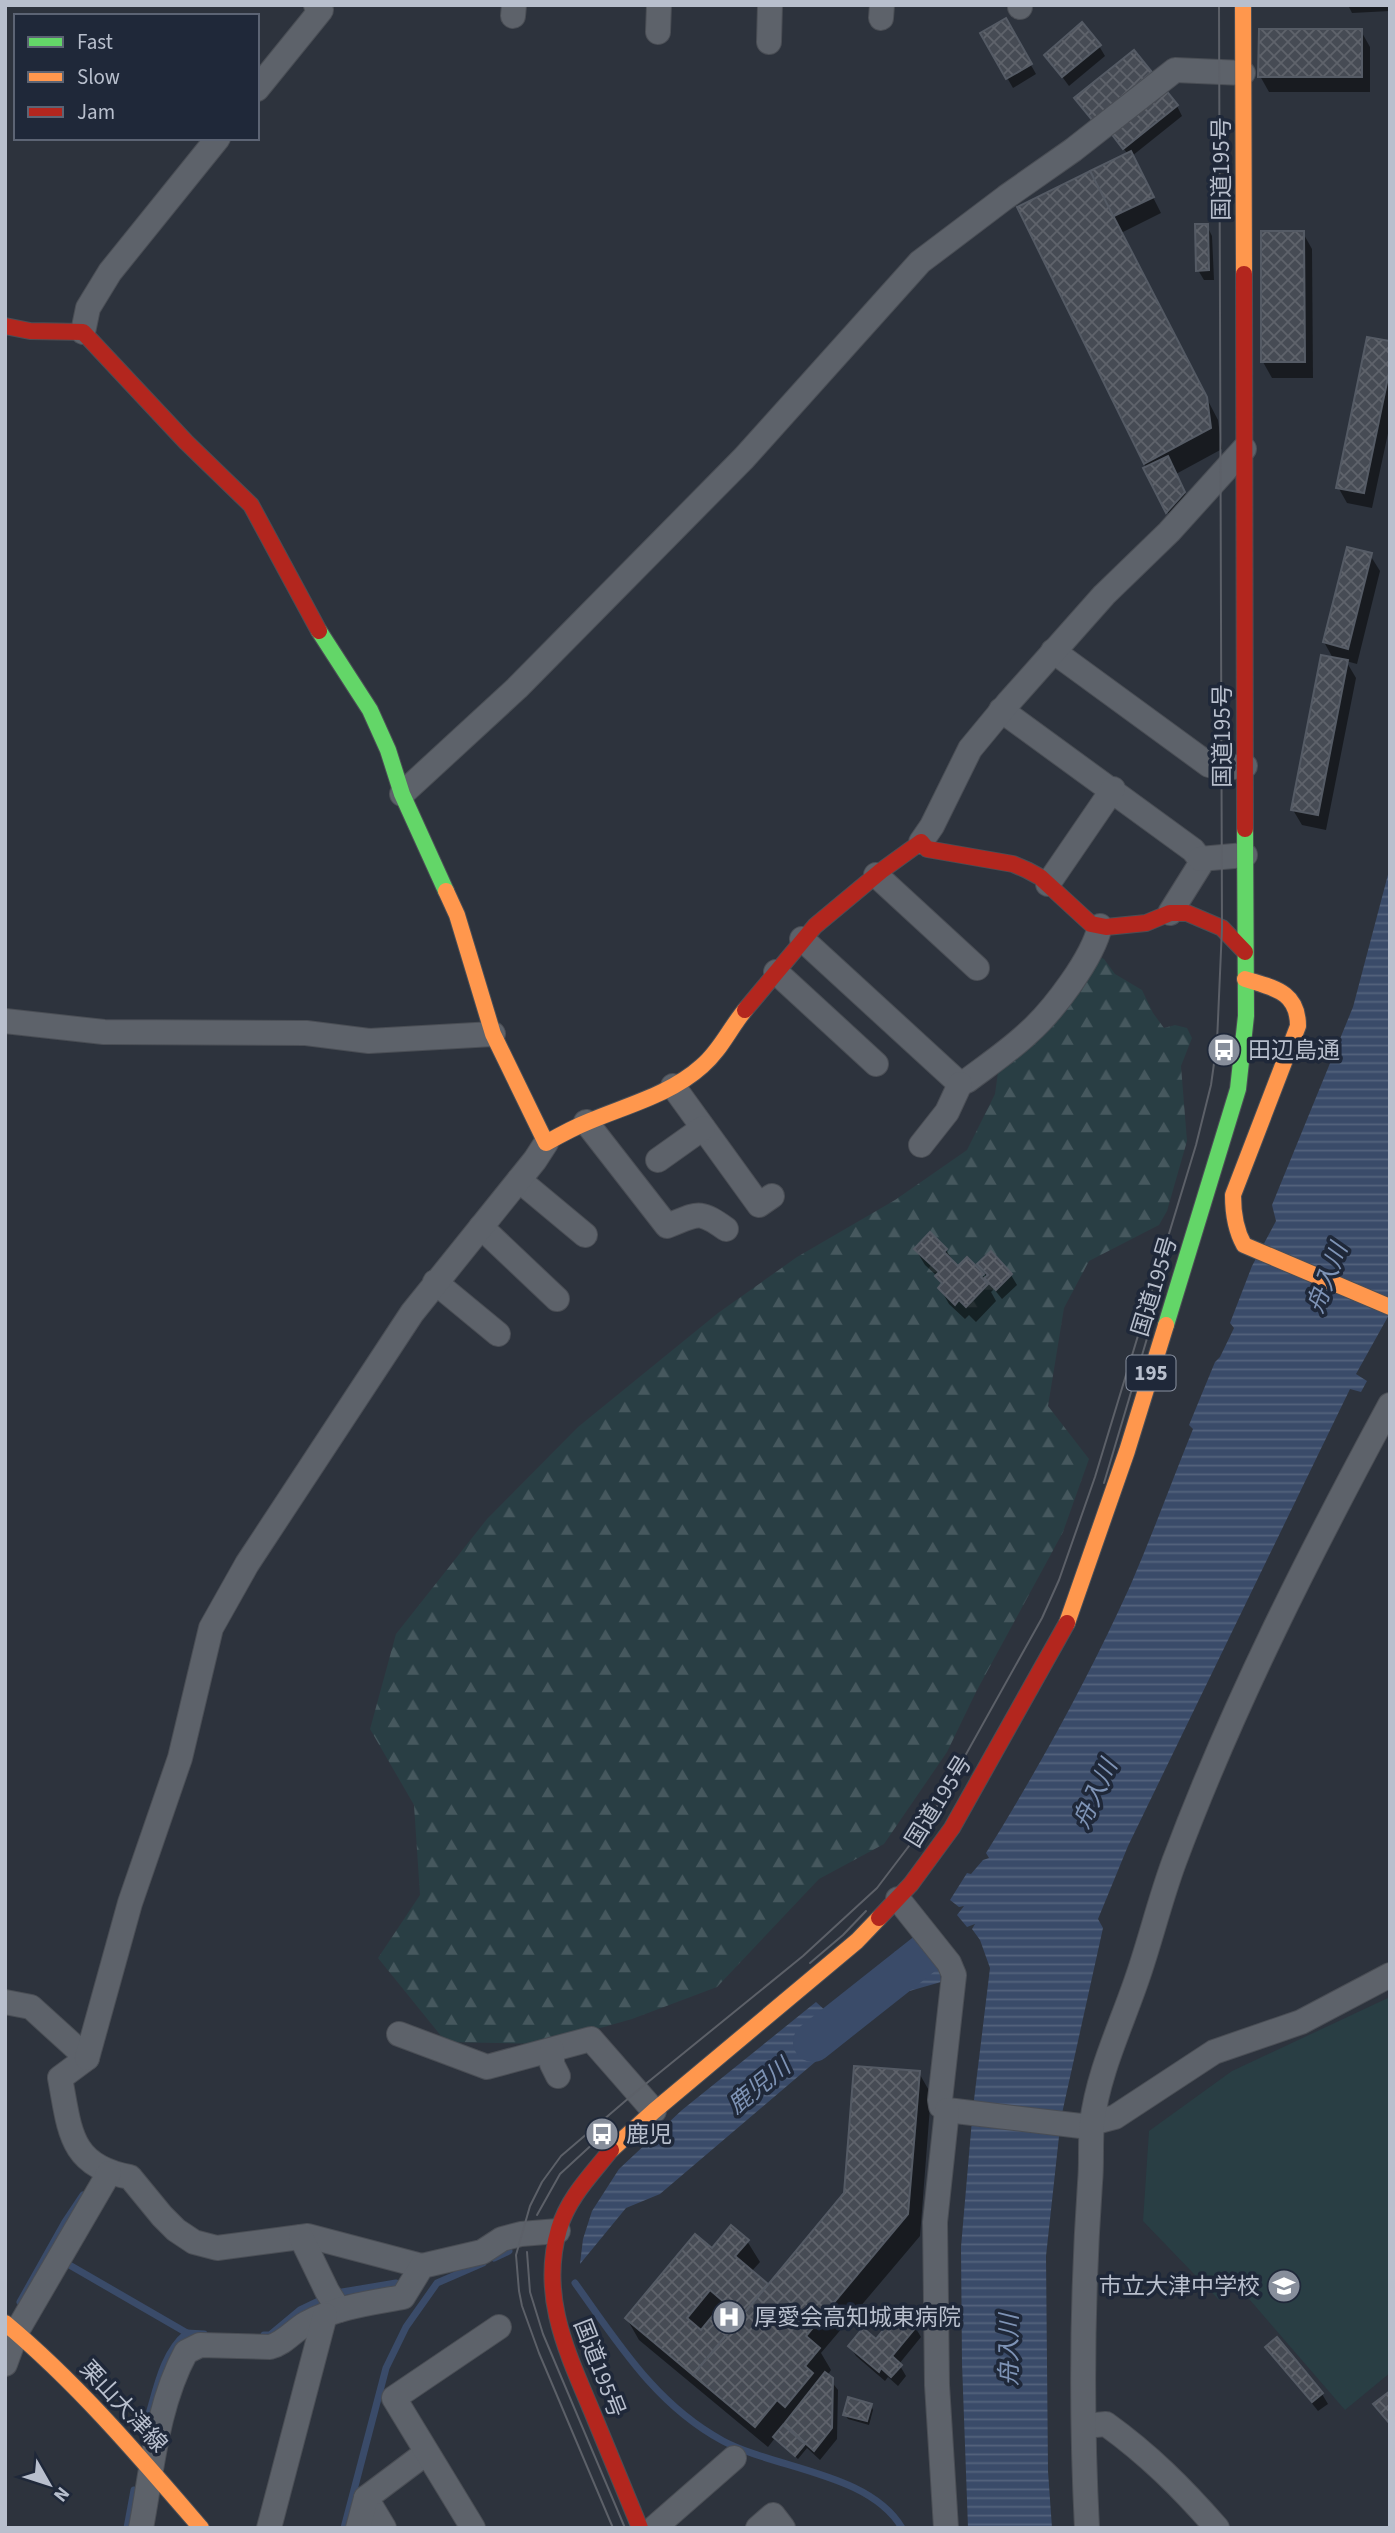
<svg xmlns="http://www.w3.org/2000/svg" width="1395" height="2533" viewBox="0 0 1395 2533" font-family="'Source Sans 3','Noto Sans JP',sans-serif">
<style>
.forest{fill:url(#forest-firs)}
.pitch{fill:#293e44}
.water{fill:url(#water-rules)}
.shadow{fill:#0007;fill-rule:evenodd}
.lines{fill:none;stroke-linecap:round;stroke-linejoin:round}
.stream{stroke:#3a4b69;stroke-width:7}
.river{stroke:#3a4b69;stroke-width:40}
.building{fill:url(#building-cross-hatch);stroke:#555b65;stroke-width:2;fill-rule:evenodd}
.street-casing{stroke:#4a4e55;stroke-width:26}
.fast-casing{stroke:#4a4e55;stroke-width:18}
.slow-casing{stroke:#4a4e55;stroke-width:18}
.jam-casing{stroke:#4a4e55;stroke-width:18}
.street{stroke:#5d626a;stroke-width:24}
.fast{stroke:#63d668;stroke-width:16}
.slow{stroke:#ff974d;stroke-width:16}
.jam{stroke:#b3261e;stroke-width:16}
.tram{stroke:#5c6068;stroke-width:2}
.labels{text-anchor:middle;stroke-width:7;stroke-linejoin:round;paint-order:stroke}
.shield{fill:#1f2839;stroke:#8a92a1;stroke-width:2}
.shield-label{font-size:21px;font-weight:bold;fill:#b8bfcd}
.street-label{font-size:23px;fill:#b8bfcd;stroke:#1f2839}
.poi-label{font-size:23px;fill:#b8bfcd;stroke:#1f2839;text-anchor:start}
.water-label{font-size:24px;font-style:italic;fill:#7e93b5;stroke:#1f2839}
</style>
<defs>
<pattern id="forest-firs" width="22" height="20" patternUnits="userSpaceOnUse" patternTransform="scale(1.75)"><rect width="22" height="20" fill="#293e44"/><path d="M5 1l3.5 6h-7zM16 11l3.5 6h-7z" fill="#46585e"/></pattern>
<pattern id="water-rules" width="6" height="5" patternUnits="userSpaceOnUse" patternTransform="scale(1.75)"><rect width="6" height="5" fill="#3a4b69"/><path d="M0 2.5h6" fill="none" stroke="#54637d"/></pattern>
<pattern id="building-cross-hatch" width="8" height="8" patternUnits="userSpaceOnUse" patternTransform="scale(1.75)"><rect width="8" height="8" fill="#464b54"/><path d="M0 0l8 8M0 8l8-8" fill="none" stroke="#5f636b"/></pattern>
</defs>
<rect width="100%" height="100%" fill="#2d333d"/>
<path class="forest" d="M 1098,956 L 1104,959 L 1115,974 L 1142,990 L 1153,1013 L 1164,1028 L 1175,1025 L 1187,1028 L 1192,1038 L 1181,1066 L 1187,1141 L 1167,1211 L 1159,1225 L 1089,1261 L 1064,1308 L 1048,1406 L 1089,1459 L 1063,1532 L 976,1692 L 947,1752 L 884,1844 L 819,1879 L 717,1987 L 632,2019 L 544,2044 L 446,2042 L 378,1958 L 420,1895 L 414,1805 L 370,1729 L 396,1634 L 487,1519 L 578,1427 L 718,1313 L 797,1257 L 895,1200 L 967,1150 L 995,1094 L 999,1065 Z"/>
<path class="pitch" d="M 1390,1997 L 1390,2373 L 1345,2410 L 1237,2285 L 1219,2300 L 1143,2221 L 1149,2131 L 1232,2071 Z"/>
<g class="water">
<path d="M 1390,867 L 1390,1313 L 1356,1374 L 1367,1381 L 1361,1392 L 1350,1389 L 1128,1846 L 1098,1919 L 1103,1928 L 1061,2118 L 1046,2256 L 1048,2471 L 1052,2528 L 968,2528 L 962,2363 L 961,2247 L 973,2108 L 990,1968 L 980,1940 L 972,1929 L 975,1924 L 967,1927 L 957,1915 L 964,1906 L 959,1907 L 950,1900 L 967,1873 L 971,1874 L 983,1860 L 989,1858 L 986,1853 C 1040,1766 1089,1677 1131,1584 C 1153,1533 1172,1481 1193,1429 L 1189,1425 L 1215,1362 L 1220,1357 L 1234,1328 L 1230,1323 L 1252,1266 L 1276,1221 L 1272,1205 L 1353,1007 Z"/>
<path d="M 922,1943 L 940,1964 L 941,1982 L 906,1992 L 875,2011 L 660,2194 L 626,2208 L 580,2264 L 583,2239 L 592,2211 L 619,2169 L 682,2110 L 816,2002 L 838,2022 L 907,1969 L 894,1952 Z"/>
</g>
<g class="shadow">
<path d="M 1348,5 L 1390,5 L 1390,11 L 1352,13 Z"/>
<path d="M 1006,21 L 1036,74 L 1013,88 L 982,34 Z"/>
<path d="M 1361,31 L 1370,47 L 1370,92 L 1269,92 L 1260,76 Z"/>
<path d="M 1099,46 L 1105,56 L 1069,86 L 1046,55 Z"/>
<path d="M 1177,106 L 1182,116 L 1132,156 L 1161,213 L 1121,233 L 1218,420 L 1222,449 L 1176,474 L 1190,503 L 1172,521 L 1020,208 L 1128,154 L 1118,142 Z"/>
<path d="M 1207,226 L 1212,236 L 1214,280 L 1204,280 L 1198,270 Z"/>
<path d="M 1303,233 L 1312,249 L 1313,378 L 1272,378 L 1263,362 Z"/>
<path d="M 1390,343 L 1390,424 L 1372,508 L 1347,503 L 1338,487 Z"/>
<path d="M 1370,555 L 1380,571 L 1357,664 L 1346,661 L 1356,678 L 1326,830 L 1302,825 L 1293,810 L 1334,660 L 1324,642 Z"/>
<path d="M 916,1250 L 946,1250 L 958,1269 L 967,1260 L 986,1278 L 979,1264 L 1011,1275 L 1017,1285 L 1002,1299 L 994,1289 L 991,1292 L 996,1301 L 976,1322 L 969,1315 L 965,1319 L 949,1304 L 940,1288 L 942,1285 L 937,1276 L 925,1265 Z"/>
<path d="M 919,2073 L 931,2094 L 920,2236 L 821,2353 L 831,2370 L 827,2376 L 838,2390 L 837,2439 L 820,2460 L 807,2448 L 798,2459 L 775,2438 L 768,2447 L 639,2340 L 627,2319 L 712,2250 L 747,2241 L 760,2262 L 751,2272 L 768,2286 L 846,2193 ZM 787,2424 L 793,2436 L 783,2428 Z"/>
<path d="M 915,2327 L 921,2337 L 899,2364 L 906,2376 L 898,2386 L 888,2377 L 885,2381 L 856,2356 L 850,2346 L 876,2341 Z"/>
<path d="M 1268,2348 L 1322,2394 L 1328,2404 L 1318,2411 Z"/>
<path d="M 871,2405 L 873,2410 L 869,2425 L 848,2419 L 845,2415 Z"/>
</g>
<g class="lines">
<g class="stream">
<path d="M 494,2258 L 509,2251"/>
<path d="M 66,2263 L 187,2333"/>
<path d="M 575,2283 C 618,2343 656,2405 723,2441 C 776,2469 870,2473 902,2528"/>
<path d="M 336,2293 L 396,2283"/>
<path d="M 20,2302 L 65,2222 L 83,2195"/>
<path d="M 264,2335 L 270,2335 L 300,2310 L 325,2298"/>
<path d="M 147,2421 C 156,2392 162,2353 187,2333 L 204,2334"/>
<path d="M 127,2528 L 134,2490"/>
<path d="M 344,2528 L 386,2368 L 406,2327 L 437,2283 L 483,2263"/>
</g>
<path class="river" d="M 813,2042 L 928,1951"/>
</g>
<g class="building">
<path d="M 1006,18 L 1032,64 L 1006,79 L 980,33 Z"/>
<path d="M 1082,22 L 1101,45 L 1062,77 L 1044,55 Z"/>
<path d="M 1259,29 L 1362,29 L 1362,77 L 1258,77 Z"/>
<path d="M 1134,50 L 1152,72 L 1093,121 L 1074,98 Z"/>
<path d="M 1164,88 L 1178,105 L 1123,149 L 1110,132 Z"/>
<path d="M 1131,151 L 1154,197 L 1112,217 L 1090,171 Z"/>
<path d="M 1090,171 L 1207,397 L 1211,428 L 1144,464 L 1017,207 Z"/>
<path d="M 1195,224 L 1208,224 L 1209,270 L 1196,271 Z"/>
<path d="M 1261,231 L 1304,231 L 1305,362 L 1261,362 Z"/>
<path d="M 1367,337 L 1390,341 L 1390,368 L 1364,493 L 1336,488 Z"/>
<path d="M 1168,456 L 1185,492 L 1166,513 L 1143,468 Z"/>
<path d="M 1347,547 L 1372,553 L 1348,649 L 1323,642 Z"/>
<path d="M 1321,655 L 1348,660 L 1318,815 L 1291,810 Z"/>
<path d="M 930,1232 L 947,1249 L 944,1252 L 958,1266 L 967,1257 L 984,1274 L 981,1277 L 988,1284 L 966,1307 L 959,1300 L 955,1305 L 938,1288 L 942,1283 L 935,1276 L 939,1272 L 914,1249 Z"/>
<path d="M 991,1251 L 1012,1274 L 996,1290 L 984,1278 L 988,1275 L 977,1264 Z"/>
<path d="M 854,2066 L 920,2071 L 908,2214 L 806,2336 L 820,2348 L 805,2366 L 813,2373 L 785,2407 L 777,2400 L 755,2427 L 693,2375 L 844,2193 Z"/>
<path d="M 731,2225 L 749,2240 L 735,2256 L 768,2284 L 693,2375 L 625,2318 L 695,2234 L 712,2248 ZM 710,2290 L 724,2302 L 701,2330 L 687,2318 Z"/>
<path d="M 899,2311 L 917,2326 L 892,2356 L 902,2365 L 891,2377 L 881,2368 L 879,2372 L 848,2346 L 863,2328 L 876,2339 Z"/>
<path d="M 1277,2337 L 1323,2393 L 1312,2402 L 1265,2347 Z"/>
<path d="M 825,2372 L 833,2378 L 832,2428 L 814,2451 L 784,2424 Z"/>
<path d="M 1390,2391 L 1390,2424 L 1373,2404 Z"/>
<path d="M 848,2397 L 872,2404 L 867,2421 L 843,2415 Z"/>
<path d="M 783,2425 L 805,2444 L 795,2456 L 773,2437 Z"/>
</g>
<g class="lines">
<defs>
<g id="street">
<path d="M 1020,7 L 1020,5"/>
<path d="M 513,16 L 514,5"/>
<path d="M 881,18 L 882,5"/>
<path d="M 658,32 L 659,5"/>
<path d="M 769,42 L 770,5"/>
<path d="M 257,89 L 321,10 L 316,5"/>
<path d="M 83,332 L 88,308 L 110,272 L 218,138"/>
<path d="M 1053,651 L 1209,765 L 1221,768 L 1245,766"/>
<path d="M 1001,710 L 1193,850 L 1200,859 L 1200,865 L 1170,913"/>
<path d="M 402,794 L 517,688 L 744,458 L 920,262 L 1006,197 L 1073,150 L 1175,70 L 1243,73"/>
<path d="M 921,842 L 932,826 L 970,749 L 1008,703 L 1104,595 L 1169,532 L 1244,449"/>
<path d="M 1200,859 L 1245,855"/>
<path d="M 876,875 L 977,968"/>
<path d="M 1048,884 L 1113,789"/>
<path d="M 802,939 L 960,1084 L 968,1080 C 988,1065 1010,1050 1028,1033 C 1053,1011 1093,958 1100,926"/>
<path d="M 776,972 L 876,1064"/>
<path d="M 5,1021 L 104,1032 L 306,1033 L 369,1041 L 493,1034"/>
<path d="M 673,1086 L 759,1205 L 772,1196"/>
<path d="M 586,1122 L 667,1226 C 698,1214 698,1209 726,1229"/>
<path d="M 921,1145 L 947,1112 L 960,1084"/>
<path d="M 658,1160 L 703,1128"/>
<path d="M 519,1180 L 585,1235"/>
<path d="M 481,1227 L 557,1299"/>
<path d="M 435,1282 L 498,1334"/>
<path d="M 898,1899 L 949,1963 L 954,1975 L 940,2100 L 941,2106 L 947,2110 L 1081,2126 L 1115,2117 L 1214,2052 L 1301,2022 L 1390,1975"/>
<path d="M 5,2002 L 31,2007 L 87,2058 L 60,2078 C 70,2130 69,2166 130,2177 L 162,2216 L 176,2230 L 194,2242 L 217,2248 L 308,2236 L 422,2266"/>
<path d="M 399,2034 L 487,2067 L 591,2039 L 654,2111"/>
<path d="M 552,2050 L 552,2064 L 558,2076"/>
<path d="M 87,2058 L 130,1903 L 180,1758 L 211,1628 L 247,1564 L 412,1313 L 535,1160 L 546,1143"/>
<path d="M 301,2237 L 327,2291 L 339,2310"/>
<path d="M 5,2364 L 17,2331 L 109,2173"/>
<path d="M 1084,2426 L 1106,2424 C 1149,2455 1182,2488 1217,2528"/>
<path d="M 366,2498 L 384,2528"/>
<path d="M 141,2528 C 152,2470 157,2405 186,2352 L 200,2345 L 270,2347 C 285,2343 293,2331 307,2323 C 337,2307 370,2303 403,2297 L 422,2266 L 482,2252 L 502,2239 L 521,2234 L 558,2231"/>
<path d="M 269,2528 L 325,2315"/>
<path d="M 358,2528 L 366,2498 L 426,2453"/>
<path d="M 473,2528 L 394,2398 L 499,2327"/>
<path d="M 654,2528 L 734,2458"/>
<path d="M 758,2528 L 773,2515 L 783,2528"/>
<path d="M 946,2528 L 937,2385 L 935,2222 L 947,2110"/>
<path d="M 1087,2528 C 1081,2413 1082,2298 1090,2183 C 1092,2163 1090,2143 1092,2123 C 1098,2072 1122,2024 1138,1976 C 1151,1938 1160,1900 1174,1862 C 1233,1704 1310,1553 1390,1405"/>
</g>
<g id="fast">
<path d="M 319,631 L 370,710 L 388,750 L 402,794 L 446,891"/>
<path d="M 1166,1325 L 1238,1089 L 1246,1016 L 1245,829"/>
</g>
<g id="slow">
<path d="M 1243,5 L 1244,274"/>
<path d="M 446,891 L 457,915 L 493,1034 L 546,1143 C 560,1135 575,1127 590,1121 C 628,1105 671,1094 702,1066 C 720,1051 730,1028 745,1010"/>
<path d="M 1245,979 C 1273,988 1298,991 1298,1026 L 1233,1195 C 1233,1213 1235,1229 1244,1245 L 1390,1307"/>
<path d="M 1067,1623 L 1127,1451 L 1166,1325"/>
<path d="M 611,2150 L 654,2111 L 857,1941 L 879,1918"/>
<path d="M 5,2323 C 78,2384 139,2456 201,2528"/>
</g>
<g id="jam">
<path d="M 1244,274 L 1245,829"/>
<path d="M 5,326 L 30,331 L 83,332 L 186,442 L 251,505 L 319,631"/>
<path d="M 745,1010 L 815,926 L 881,871 L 921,842 L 927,849 L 1013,864 L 1027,870 L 1040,877 L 1091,924 L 1106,927 L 1146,923 L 1170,913 L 1187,913 L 1222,928 L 1245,952"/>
<path d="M 879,1918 L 911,1884 L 952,1828 L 1067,1623"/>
<path d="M 611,2150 C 591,2175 568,2198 559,2229 C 539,2297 568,2354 593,2414 C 609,2452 624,2490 640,2528"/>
</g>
</defs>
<use href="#street" class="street-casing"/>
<use href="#fast" class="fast-casing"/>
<use href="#slow" class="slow-casing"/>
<use href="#jam" class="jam-casing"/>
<use href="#street" class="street"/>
<use href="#fast" class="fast"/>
<use href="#slow" class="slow"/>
<use href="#jam" class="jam"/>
<g class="tram">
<path d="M 1104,1483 L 1151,1325"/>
<path d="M 810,1963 L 843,1935 L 866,1911"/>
<path d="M 537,2215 L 560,2174 L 610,2128"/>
<path d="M 527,2252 L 530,2292 L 543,2334 L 625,2528"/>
<path d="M 613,2528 L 539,2353 L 522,2306 L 519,2291 L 516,2255 L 530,2206 L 542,2182 L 561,2156 L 637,2091 L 803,1956 L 877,1888 L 931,1817 L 1042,1618 L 1059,1580 L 1095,1477 L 1196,1145 L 1211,1085 L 1217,1042 L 1222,928 L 1219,5"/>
</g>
</g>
<defs>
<symbol id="bus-disc" viewBox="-11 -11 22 22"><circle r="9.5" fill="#878e9b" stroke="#1f2839"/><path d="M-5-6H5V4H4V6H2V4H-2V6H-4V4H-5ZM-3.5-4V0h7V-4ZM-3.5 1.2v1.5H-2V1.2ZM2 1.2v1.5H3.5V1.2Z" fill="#fff"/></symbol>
<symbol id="school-disc" viewBox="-11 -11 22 22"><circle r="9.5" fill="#878e9b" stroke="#1f2839"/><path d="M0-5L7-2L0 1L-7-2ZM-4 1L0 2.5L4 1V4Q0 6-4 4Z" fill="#fff"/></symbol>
<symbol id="hospital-disc" viewBox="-11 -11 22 22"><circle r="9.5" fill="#878e9b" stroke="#1f2839"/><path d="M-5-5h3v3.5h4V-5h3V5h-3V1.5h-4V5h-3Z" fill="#fff"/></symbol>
</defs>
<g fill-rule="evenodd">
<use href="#bus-disc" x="1205" y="1031" width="38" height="38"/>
<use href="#bus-disc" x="583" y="2115" width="38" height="38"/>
<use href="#school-disc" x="1265" y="2267" width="38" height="38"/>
<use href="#hospital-disc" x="710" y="2298" width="38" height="38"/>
</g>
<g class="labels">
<rect class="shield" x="1126.5" y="1355.5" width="49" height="35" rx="5"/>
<g class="shield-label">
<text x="1151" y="1380">195</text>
</g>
<g class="street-label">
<text transform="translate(1221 169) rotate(-90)" y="8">国道195号</text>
<text transform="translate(1222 736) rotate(-90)" y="8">国道195号</text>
<text transform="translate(1154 1286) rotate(-73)" y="8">国道195号</text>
<text transform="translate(938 1801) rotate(-58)" y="8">国道195号</text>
<text transform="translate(600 2368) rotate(69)" y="8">国道195号</text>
<text transform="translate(124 2406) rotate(47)" y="8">栗山大津線</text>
</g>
<g class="poi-label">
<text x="1248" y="1058">田辺島通</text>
<text x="626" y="2142">鹿児</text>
<text x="1260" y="2294" text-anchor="end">市立大津中学校</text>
<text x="754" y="2325">厚愛会高知城東病院</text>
</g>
<g class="water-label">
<text transform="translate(1327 1278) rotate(-69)" y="8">舟入川</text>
<text transform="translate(1095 1794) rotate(-65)" y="8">舟入川</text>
<text transform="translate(759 2086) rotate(-39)" y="8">鹿児川</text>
<text transform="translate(1009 2350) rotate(-90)" y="8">舟入川</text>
</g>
</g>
<rect width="1395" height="2533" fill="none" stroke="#b8bfcd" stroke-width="14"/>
<rect x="14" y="14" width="245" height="126" fill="#1f2839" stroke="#5c6474" stroke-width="2"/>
<rect x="28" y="37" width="35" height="10" fill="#63d668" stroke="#5c6474" stroke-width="2"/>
<text x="77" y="49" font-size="21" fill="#b8bfcd">Fast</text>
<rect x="28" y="72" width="35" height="10" fill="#ff974d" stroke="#5c6474" stroke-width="2"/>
<text x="77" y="84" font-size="21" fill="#b8bfcd">Slow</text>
<rect x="28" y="107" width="35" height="10" fill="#b3261e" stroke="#5c6474" stroke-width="2"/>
<text x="77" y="119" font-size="21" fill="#b8bfcd">Jam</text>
<g transform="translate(49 2484) rotate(129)" stroke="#1f2839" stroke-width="5" paint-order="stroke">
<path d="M0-5L12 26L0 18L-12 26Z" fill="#b8bfcd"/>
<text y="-10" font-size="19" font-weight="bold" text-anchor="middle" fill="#b8bfcd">N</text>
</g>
</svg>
